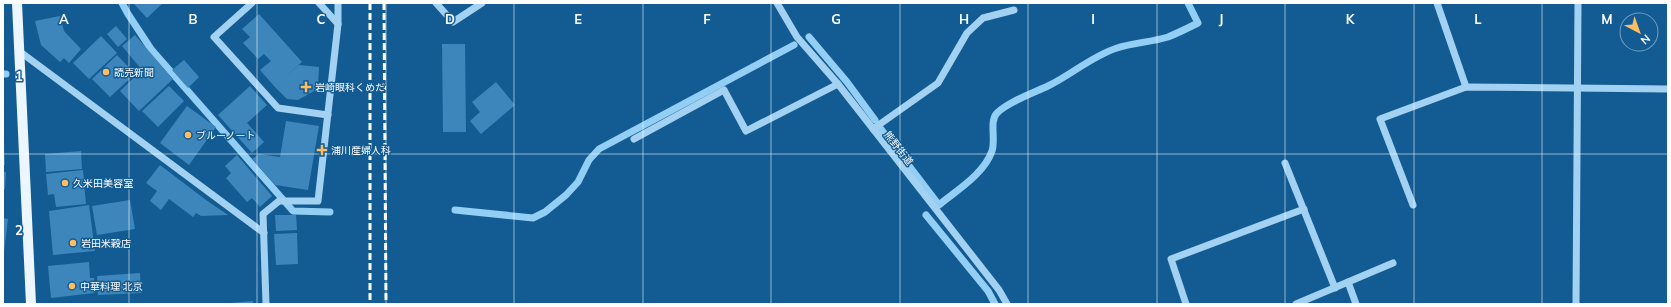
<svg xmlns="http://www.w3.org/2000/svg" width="1671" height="307" viewBox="0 0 1671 307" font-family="Mulish,'Noto Sans JP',sans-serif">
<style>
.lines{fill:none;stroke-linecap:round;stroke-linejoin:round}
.stream{stroke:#93cef5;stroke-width:7}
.building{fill:#3c86bb}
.minor{stroke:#a2d1f2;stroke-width:7}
.major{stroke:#ecf6ff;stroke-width:10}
.rail{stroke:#fff;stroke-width:3;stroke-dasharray:7 3;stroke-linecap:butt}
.grid{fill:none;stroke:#fff;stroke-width:1;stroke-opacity:0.55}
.poi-dot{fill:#ffbd62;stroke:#135c93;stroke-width:1.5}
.labels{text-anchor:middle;stroke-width:3;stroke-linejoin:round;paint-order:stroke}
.poi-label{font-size:10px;fill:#fff;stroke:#135c93;text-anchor:start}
.street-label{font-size:10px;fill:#fff;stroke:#135c93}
.grid-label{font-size:13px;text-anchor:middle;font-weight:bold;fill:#fff;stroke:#135c93;stroke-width:3;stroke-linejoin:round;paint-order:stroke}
</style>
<rect width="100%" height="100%" fill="#135c93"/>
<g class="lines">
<g class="stream">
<path d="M 122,3 L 128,14 L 151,49 L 293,211 L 330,212"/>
<path d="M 809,37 L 847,82 L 875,120"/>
<path d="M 3,74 L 6,74"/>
<path d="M 881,129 L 939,205 C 957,190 984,174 992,151 C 996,139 989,121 997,113 C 1008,102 1033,93 1048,86 C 1071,75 1092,56 1117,48 C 1133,43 1151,42 1168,37 C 1178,33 1188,28 1198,23 L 1188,3"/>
<path d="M 455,210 L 533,218 L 545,212 L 566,195 L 578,182 L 589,160 L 599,149 L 794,45"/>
<path d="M 926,215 L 988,291 L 995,304"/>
</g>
</g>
<g class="building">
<path d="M 133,3 L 163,3 L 147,18 Z"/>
<path d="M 259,14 L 302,62 L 285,77 L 299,65 L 319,67 L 318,85 L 314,91 L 298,100 L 287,99 L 274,86 L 260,70 L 271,61 L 264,54 L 258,59 L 243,43 L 250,37 L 242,29 Z"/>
<path d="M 60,16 L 64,31 L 81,49 L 69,63 L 64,58 L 60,62 L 41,45 L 35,21 Z"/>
<path d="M 116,26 L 127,39 L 118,47 L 107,34 Z"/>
<path d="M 135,35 L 173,79 L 139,111 L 120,91 L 142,70 L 122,46 Z"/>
<path d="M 101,36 L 117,53 L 89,79 L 73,63 Z"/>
<path d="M 442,44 L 465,44 L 466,132 L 443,132 Z"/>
<path d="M 117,55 L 135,74 L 110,97 L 92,79 Z"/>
<path d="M 184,60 L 199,77 L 188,88 L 172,70 Z"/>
<path d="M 496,82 L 515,105 L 481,134 L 470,121 L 480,112 L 472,102 Z"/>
<path d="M 169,86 L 184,101 L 158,127 L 142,111 Z"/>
<path d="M 250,86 L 267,105 L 247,123 L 264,142 L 252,153 L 218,115 Z"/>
<path d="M 187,106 L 216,127 L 189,165 L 160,143 Z"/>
<path d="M 286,121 L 319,126 L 308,190 L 275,185 L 252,159 L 259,154 L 280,157 Z"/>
<path d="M 4,147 L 5,165 L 3,165 L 3,148 Z"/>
<path d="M 81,151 L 82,169 L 46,172 L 45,154 Z"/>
<path d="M 237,155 L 272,196 L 260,207 L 252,198 L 247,202 L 226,178 L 231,173 L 225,166 Z"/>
<path d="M 160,165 L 206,200 L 228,215 L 201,216 L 196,213 L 193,217 L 169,199 L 161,210 L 150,201 L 157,191 L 146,183 Z"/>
<path d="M 83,170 L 86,204 L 56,207 L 54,194 L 48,195 L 46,174 Z"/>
<path d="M 3,172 L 6,172 L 5,189 L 3,189 Z"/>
<path d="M 130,200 L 135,229 L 97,235 L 92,206 Z"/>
<path d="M 89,205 L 95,251 L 53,255 L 49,211 Z"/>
<path d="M 275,215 L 296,215 L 297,230 L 276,231 Z"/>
<path d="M 3,218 L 8,219 L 4,252 L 3,251 Z"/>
<path d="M 297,233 L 298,264 L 276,265 L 274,234 Z"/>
<path d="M 89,262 L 90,278 L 94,278 L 95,293 L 51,298 L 48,266 Z"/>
<path d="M 140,273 L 141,293 L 98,295 L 97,276 Z"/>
<path d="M 253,301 L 253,304 L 230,304 L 230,303 Z"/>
</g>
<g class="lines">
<g class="minor">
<path d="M 252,3 L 214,37 L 278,108 L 328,115"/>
<path d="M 436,3 L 453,22 L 482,3"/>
<path d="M 777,3 L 797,37 L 838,84 L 999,290 L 1007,304"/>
<path d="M 1437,3 L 1466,87"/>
<path d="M 338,24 L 338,3"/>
<path d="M 19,51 L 264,233"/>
<path d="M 873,129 L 938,83 L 967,33 L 983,18 L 1014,10"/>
<path d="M 634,139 L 724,90 L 746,131 L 838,84"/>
<path d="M 1285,163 L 1335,288"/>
<path d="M 1413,205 L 1380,119 L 1466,87 L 1668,89"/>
<path d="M 1348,282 L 1356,304"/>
<path d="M 266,304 L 263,214 L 279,201 L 318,201 L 338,24 L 319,3"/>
<path d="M 1186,304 L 1171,259 L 1304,209"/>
<path d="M 1296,304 L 1393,263"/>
<path d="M 1576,304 L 1578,3"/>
</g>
<path class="major" d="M 17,3 L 31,304"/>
<g class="rail">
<path d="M 370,3 L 370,304"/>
<path d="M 384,3 L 386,304"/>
</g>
</g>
<path class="grid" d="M 129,3 L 129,304M 257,3 L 257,304M 386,3 L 386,304M 514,3 L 514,304M 643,3 L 643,304M 771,3 L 771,304M 900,3 L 900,304M 1028,3 L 1028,304M 1157,3 L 1157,304M 1285,3 L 1285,304M 1414,3 L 1414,304M 1542,3 L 1542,304M 3,154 L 1668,154"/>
<g class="poi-dot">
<circle cx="106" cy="72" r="4"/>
<path d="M304 81h4v4h4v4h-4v4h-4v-4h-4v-4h4z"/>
<circle cx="188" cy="135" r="4"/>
<path d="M320 144h4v4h4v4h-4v4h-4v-4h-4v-4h4z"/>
<circle cx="65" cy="183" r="4"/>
<circle cx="73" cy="243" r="4"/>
<circle cx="72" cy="286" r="4"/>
</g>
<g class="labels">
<g class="poi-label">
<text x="114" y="76">読売新聞</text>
<text x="315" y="91">岩崎眼科くめだ</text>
<text x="196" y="139">ブルーノート</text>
<text x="331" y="154">浦川産婦人科</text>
<text x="73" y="187">久米田美容室</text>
<text x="81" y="247">岩田米穀店</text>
<text x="80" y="290">中華料理 北京</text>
</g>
<g class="street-label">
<text transform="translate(899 148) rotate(52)" y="4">熊野街道</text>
</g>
</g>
<g class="grid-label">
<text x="64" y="24">A</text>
<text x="193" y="24">B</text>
<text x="321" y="24">C</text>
<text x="450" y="24">D</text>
<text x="578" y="24">E</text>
<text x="707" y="24">F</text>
<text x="836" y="24">G</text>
<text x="964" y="24">H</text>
<text x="1093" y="24">I</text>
<text x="1221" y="24">J</text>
<text x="1350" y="24">K</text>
<text x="1478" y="24">L</text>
<text x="1607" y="24">M</text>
<text x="19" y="81">1</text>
<text x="19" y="235">2</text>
</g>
<rect width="1671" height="307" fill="none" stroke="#ffffff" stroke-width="8"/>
<g transform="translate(1639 32) rotate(139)"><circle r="19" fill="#135c93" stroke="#719dbe"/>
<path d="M0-3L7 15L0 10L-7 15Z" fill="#ffbd62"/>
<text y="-6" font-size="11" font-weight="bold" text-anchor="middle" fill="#ffffff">N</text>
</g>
</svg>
